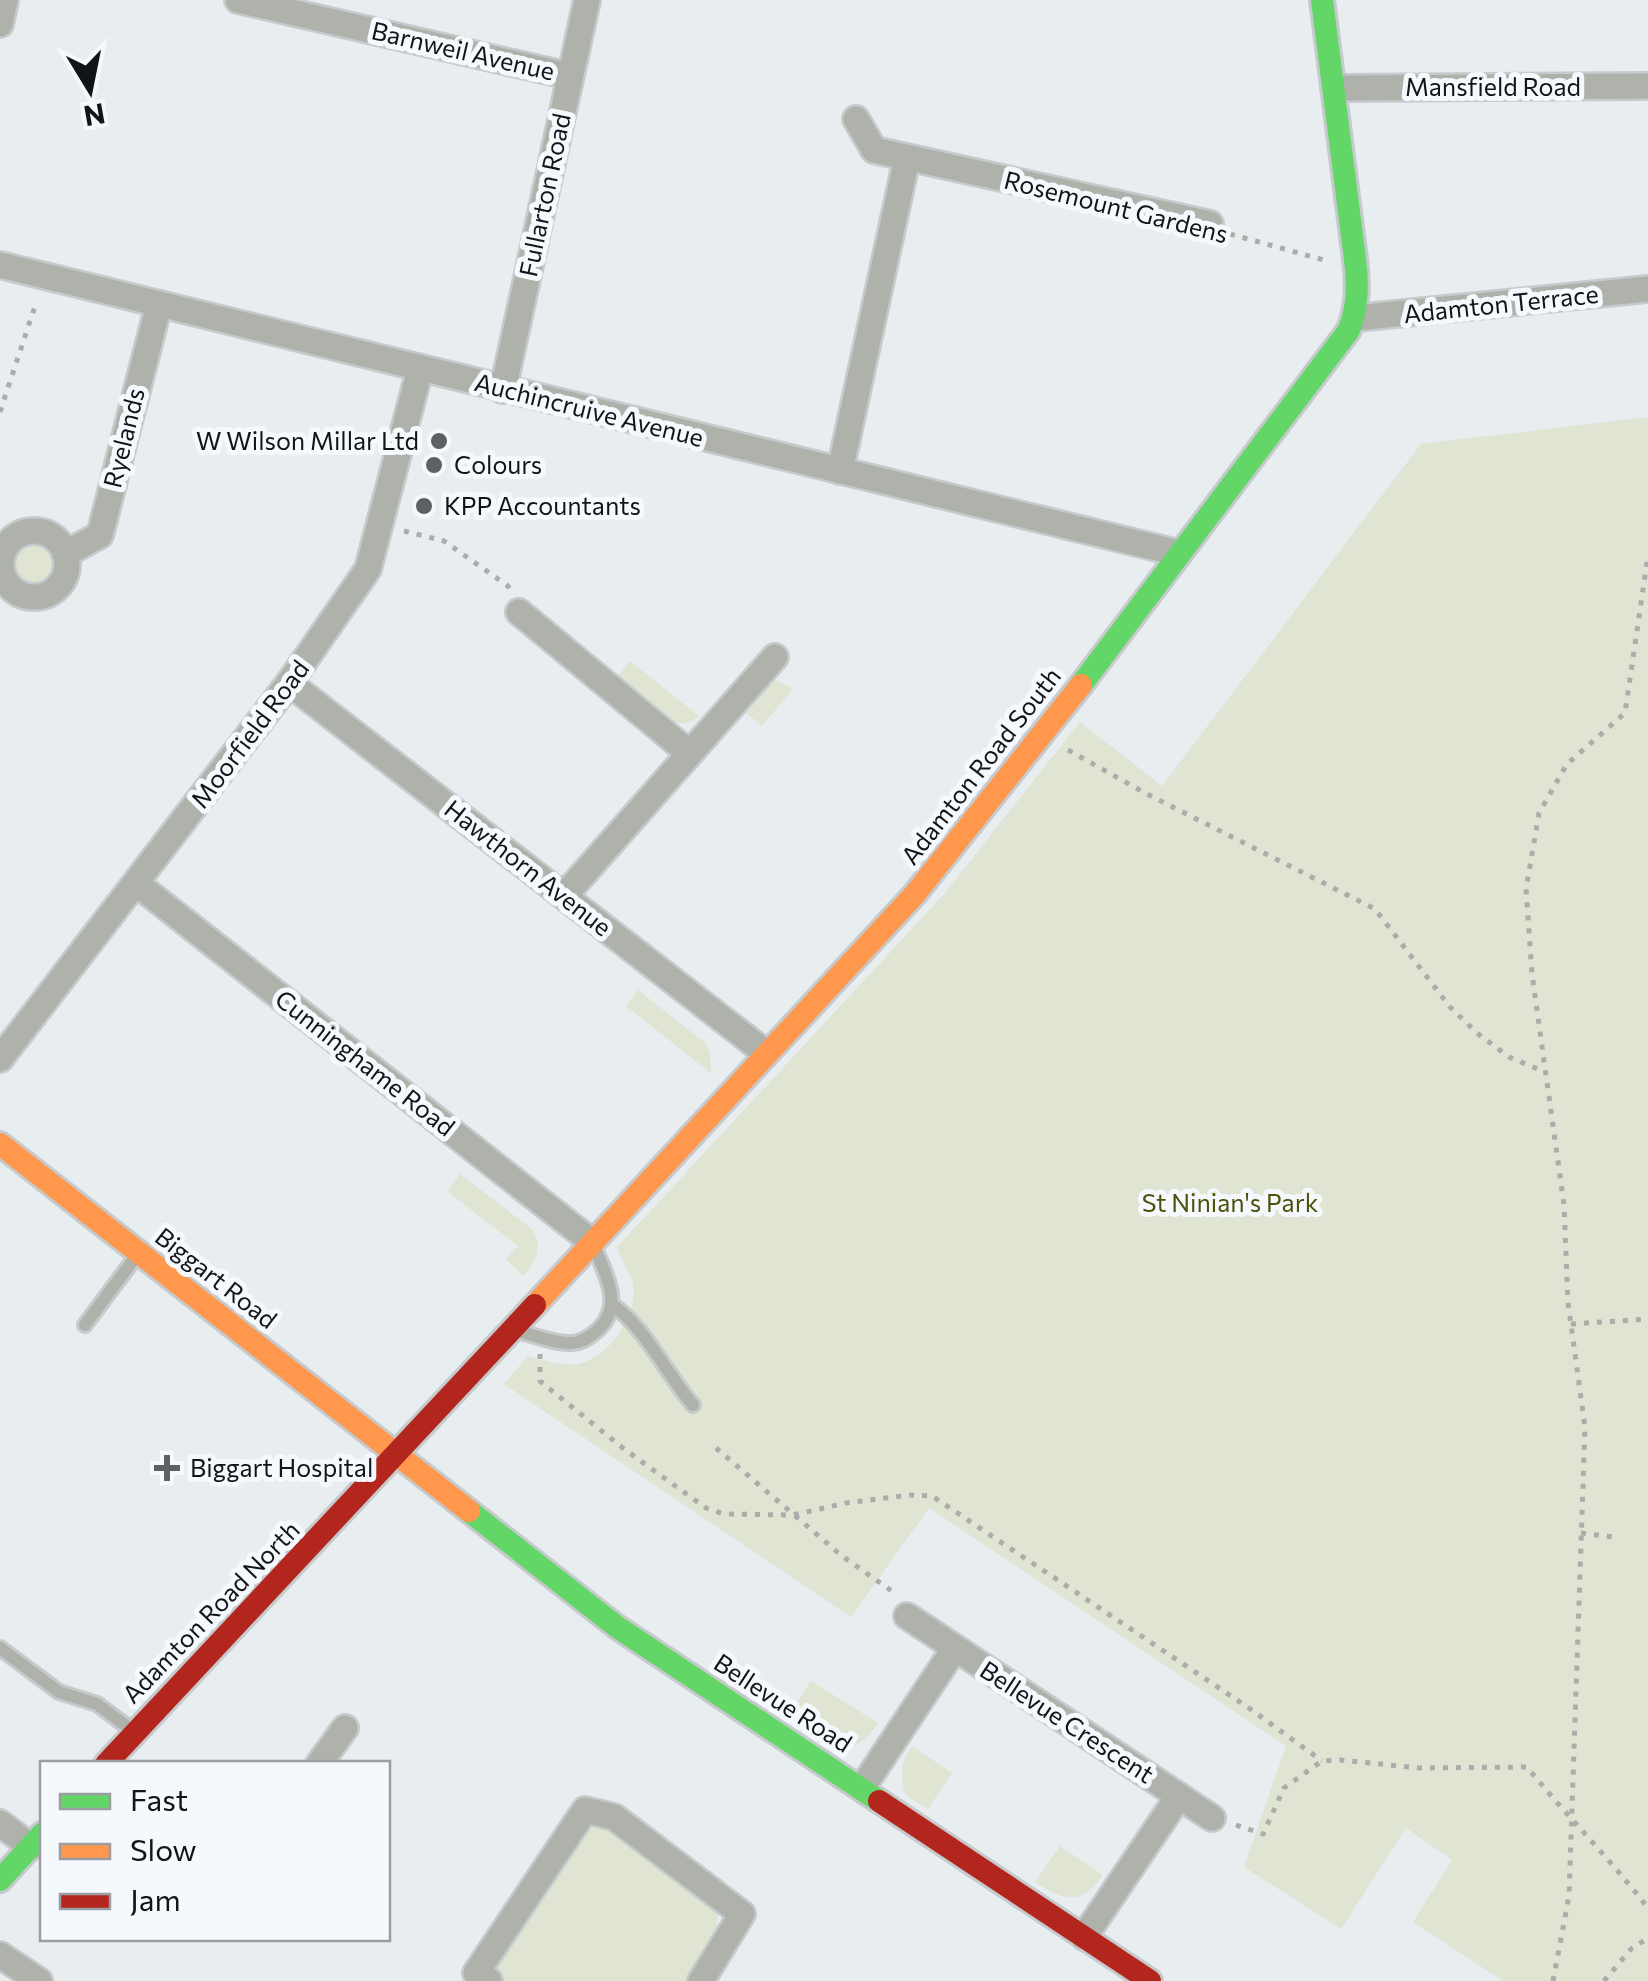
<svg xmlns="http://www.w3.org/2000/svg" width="1648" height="1981" viewBox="0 0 1648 1981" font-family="Commissioner,sans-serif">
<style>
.green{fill:#dfe4d3}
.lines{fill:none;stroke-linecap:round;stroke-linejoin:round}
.lane-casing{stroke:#c7cacc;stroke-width:18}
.street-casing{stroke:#c7cacc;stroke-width:30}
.fast-casing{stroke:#c7cacc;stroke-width:28}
.slow-casing{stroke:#c7cacc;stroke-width:28}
.jam-casing{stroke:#c7cacc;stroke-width:28}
.path{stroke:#abadaa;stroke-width:5;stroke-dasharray:5 8;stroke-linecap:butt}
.lane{stroke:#afb2aa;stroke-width:12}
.street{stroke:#afb2aa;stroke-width:25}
.fast{stroke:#63d668;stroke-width:22}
.slow{stroke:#ff974d;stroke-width:22}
.jam{stroke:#b3261e;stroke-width:22}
.poi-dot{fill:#5d6163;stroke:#f5f9fe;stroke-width:4}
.labels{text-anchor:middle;stroke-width:10;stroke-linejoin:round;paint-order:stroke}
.street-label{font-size:25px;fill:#121517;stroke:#f5f9fe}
.poi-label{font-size:25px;fill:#121517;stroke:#f5f9fe;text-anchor:start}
.park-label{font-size:25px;fill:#4d5109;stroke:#f5f9fe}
</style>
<rect width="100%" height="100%" fill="#e8edf0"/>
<g class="green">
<path d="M 1648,417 L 1648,1981 L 1503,1981 L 1413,1922 L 1452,1860 L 1406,1828 L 1341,1929 L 1244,1867 L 1286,1746 L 929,1508 L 851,1617 L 504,1384 L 528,1356 C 544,1360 565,1368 582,1363 C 611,1355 639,1313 633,1283 C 630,1270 620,1260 617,1247 L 945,893 L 1080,722 L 1162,786 L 1421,444 Z"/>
<circle cx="34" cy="565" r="24"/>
<path d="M 630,661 L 699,716 C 670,739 638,700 614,682 Z"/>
<path d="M 775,679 L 793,689 L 762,726 L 740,708 L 763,681 Z"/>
<path d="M 638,990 L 704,1042 L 710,1052 L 711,1073 L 626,1006 Z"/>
<path d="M 460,1174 L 532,1229 C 544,1248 536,1261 523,1276 L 506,1259 L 518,1246 L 447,1191 Z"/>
<path d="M 811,1681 L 878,1723 C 848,1769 821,1739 787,1716 Z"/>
<path d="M 912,1746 L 952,1773 L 928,1809 L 905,1795 C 900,1774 900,1764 912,1746 Z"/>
<path d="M 591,1821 L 601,1823 L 715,1904 C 726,1933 701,1957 686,1981 L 503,1981 L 495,1976 L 492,1965 L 502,1947 L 513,1945 L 577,1849 L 575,1839 Z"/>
<path d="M 1060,1846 L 1103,1875 C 1081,1906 1064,1901 1035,1882 Z"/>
</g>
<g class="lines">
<defs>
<g id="lane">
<path d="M 612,1305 C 642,1323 668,1376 693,1405"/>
<path d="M 85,1325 L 137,1255"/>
<path d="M 517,1331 C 535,1335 554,1344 572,1343 C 580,1343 586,1339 593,1334 C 625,1310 608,1279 595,1249"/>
<path d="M 0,1648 L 59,1692 L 97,1704 L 133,1731"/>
</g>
<g id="street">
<path d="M 238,0 L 570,76"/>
<path d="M 0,24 L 5,0"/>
<path d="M 1338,88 L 1648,86"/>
<path d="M 856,119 L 874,150 L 1210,224"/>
<path d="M 0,265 L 1178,553"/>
<path d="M 1355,318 L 1648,289"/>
<path d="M 503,390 L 587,0"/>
<path d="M 840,471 L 907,158"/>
<circle cx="34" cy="564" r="33"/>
<path d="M 65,554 L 100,535 L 159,304"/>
<path d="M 519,612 L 688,752"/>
<path d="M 289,683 L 766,1053"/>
<path d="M 137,884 L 592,1242"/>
<path d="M 564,896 L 775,657"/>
<path d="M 0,1059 L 289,683 L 368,569 L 420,369"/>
<path d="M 907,1616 L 1212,1818"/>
<path d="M 319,1764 L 345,1728"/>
<path d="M 862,1788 L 955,1648"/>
<path d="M 0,1823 L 31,1847"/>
<path d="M 1084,1937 L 1179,1796"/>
<path d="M 0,1955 L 39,1981"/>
<path d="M 489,1981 L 476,1973 L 585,1810 L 614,1817 L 742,1914 L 701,1981"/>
</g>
<g id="fast">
<path d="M 1081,685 L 1349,330 C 1358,306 1358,284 1355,259 L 1322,0"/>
<path d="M 469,1511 L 617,1627 L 879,1801"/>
<path d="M 0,1880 L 42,1834"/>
</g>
<g id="slow">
<path d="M 0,1144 L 469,1511"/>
<path d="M 535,1305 L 915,894 L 1081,685"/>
</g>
<g id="jam">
<path d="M 106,1764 L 535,1305"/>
<path d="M 879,1801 L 1150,1981"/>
</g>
</defs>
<use href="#lane" class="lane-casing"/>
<use href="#street" class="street-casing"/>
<use href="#fast" class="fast-casing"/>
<use href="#slow" class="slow-casing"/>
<use href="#jam" class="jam-casing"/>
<g class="path">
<path d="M 1230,234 L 1324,260"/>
<path d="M 0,412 L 36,303"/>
<path d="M 404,531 L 444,541 L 508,586 L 510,590"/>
<path d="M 1068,750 L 1145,793 L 1375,909 L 1450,1007 L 1477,1033 L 1509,1057 L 1545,1072"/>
<path d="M 1571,1324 L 1648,1319"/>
<path d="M 540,1354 L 540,1381 L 624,1449 L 706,1508 L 724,1514 L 793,1515 L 846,1503 L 910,1495 L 932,1496 L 1249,1708 L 1322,1761"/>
<path d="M 716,1448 L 842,1556 L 896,1594"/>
<path d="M 1581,1533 L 1613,1537"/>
<path d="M 1236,1825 L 1263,1834 L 1284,1788 L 1322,1761 L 1340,1760 L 1419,1768 L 1527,1767 C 1566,1815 1610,1859 1648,1908"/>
<path d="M 1553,1981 L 1569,1896 L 1585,1427 L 1568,1303 L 1564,1205 L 1532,974 L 1526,889 L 1539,813 L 1567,764 L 1625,713 L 1648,555"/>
<path d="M 1604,1981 L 1631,1949 L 1648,1938"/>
</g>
<use href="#lane" class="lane"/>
<use href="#street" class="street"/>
<use href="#fast" class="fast"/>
<use href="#slow" class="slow"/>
<use href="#jam" class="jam"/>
</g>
<g class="poi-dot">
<circle cx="439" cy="441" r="10"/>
<circle cx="434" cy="465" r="10"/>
<circle cx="424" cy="506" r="10"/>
<path d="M162 1453h10v10h10v10h-10v10h-10v-10h-10v-10h10z"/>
</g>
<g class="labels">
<g class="street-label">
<text transform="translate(463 51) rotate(13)" y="9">Barnweil Avenue</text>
<text x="1493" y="96">Mansfield Road</text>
<text transform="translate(545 195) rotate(-78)" y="9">Fullarton Road</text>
<text transform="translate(1116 207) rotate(14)" y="9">Rosemount Gardens</text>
<text transform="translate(1501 304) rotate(-6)" y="9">Adamton Terrace</text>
<text transform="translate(589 410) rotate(14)" y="9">Auchincruive Avenue</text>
<text transform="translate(124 438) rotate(-76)" y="9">Ryelands</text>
<text transform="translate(250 734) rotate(-53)" y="9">Moorfield Road</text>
<text transform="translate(981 766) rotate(-52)" y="9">Adamton Road South</text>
<text transform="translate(528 868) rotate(38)" y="9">Hawthorn Avenue</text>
<text transform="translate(365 1063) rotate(38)" y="9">Cunninghame Road</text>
<text transform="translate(216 1278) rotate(38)" y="9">Biggart Road</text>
<text transform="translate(211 1612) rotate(-46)" y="9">Adamton Road North</text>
<text transform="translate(783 1703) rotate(33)" y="9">Bellevue Road</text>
<text transform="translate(1067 1722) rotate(33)" y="9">Bellevue Crescent</text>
</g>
<g class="poi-label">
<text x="419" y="450" text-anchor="end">W Wilson Millar Ltd</text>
<text x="454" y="474">Colours</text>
<text x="444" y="515">KPP Accountants</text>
<text x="190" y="1477">Biggart Hospital</text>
</g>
<g class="park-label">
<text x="1230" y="1212">St Ninian's Park</text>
</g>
</g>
<rect x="40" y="1761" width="350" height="180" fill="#f5f9fe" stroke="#9a9ea2" stroke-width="2.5"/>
<rect x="60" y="1794" width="50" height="15" fill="#63d668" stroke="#9a9ea2" stroke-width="2.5"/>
<text x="130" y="1811" font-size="30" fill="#121517">Fast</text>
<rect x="60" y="1844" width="50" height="15" fill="#ff974d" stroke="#9a9ea2" stroke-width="2.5"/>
<text x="130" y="1861" font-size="30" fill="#121517">Slow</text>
<rect x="60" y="1894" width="50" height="15" fill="#b3261e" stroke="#9a9ea2" stroke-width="2.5"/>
<text x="130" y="1911" font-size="30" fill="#121517">Jam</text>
<g transform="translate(90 90) rotate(170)" stroke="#f5f9fe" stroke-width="8" paint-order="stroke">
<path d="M0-8L18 38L0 25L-18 38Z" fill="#121517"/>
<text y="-15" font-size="28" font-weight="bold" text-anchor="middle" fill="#121517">N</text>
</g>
</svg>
